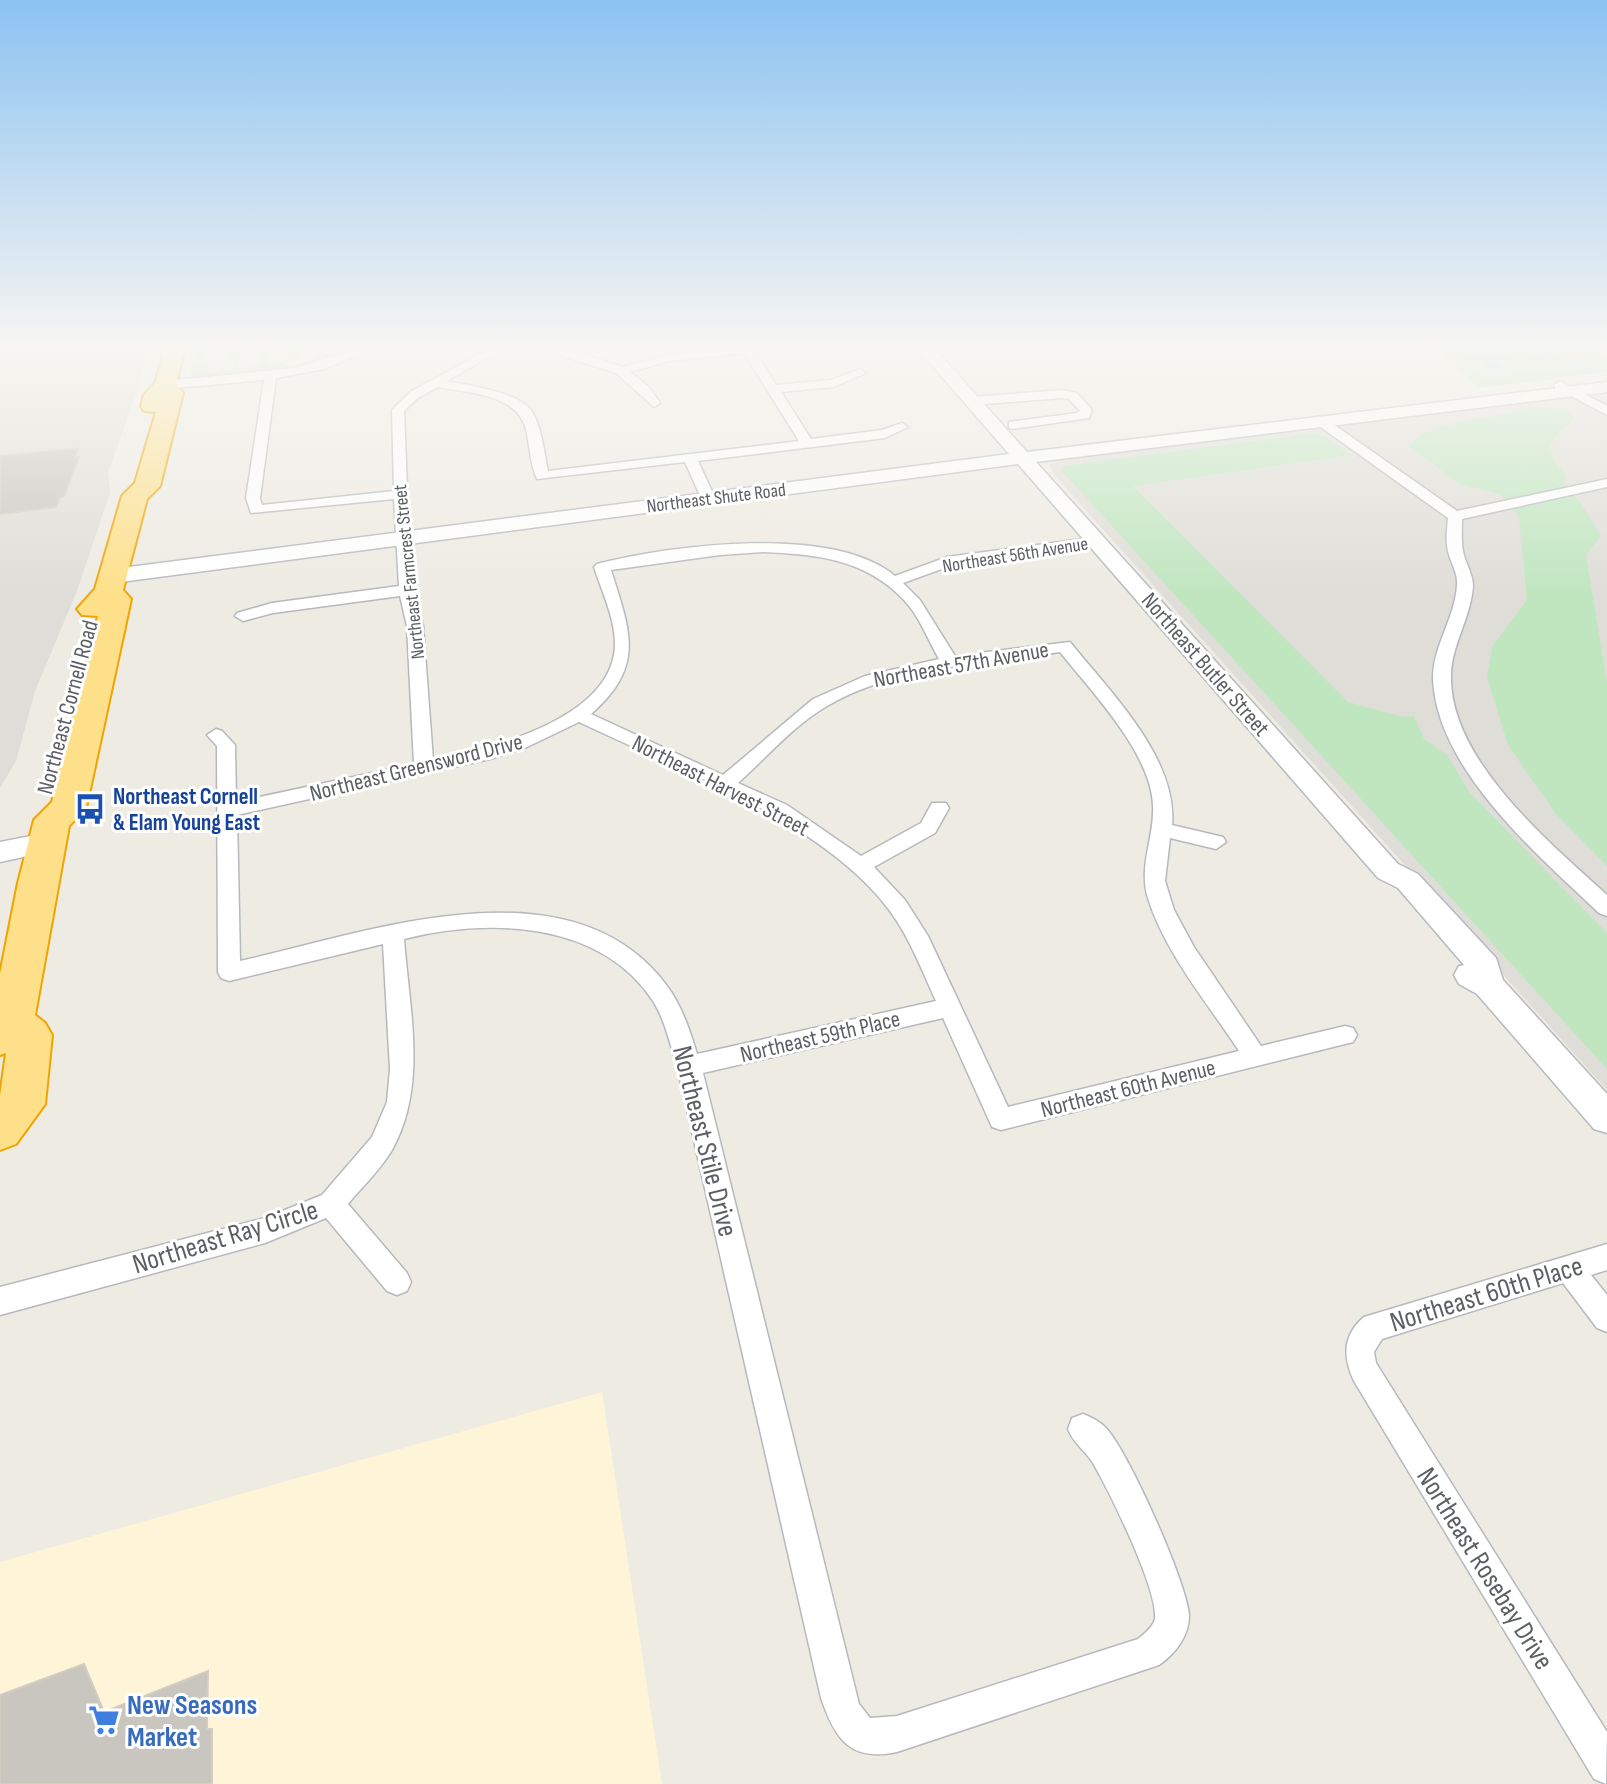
<svg xmlns="http://www.w3.org/2000/svg" width="1607" height="1784" viewBox="0 0 1607 1784" font-family="'Sofia Sans Condensed',sans-serif">
<style>
.commercial{fill:#fef5d8}
.industrial{fill:#dfddd7}
.green{fill:#bfe6bf}
.water{fill:#a2d7ff}
.lines{fill:none;stroke-linecap:round;stroke-linejoin:round}
.stream{stroke:#a2d7ff;stroke-width:3.5}
.building{fill:#c9c6c0;stroke:#d3cdc1;stroke-width:2}
.street-casing{stroke:#b5b9bd;stroke-width:3}
.secondary-casing{stroke:#b6babf;stroke-width:3}
.highway-casing{stroke:#f1a400;stroke-width:4}
.street{fill:#fff;fill-rule:evenodd}
.secondary{fill:#fff;fill-rule:evenodd}
.highway{fill:#fee08a;fill-rule:evenodd}
.labels{text-anchor:middle;stroke-width:6;stroke-linejoin:round;paint-order:stroke}
.far-street-label{font-size:19px;fill:#5b5f64;stroke:#fff}
.street-label{font-size:23px;fill:#5b5f64;stroke:#fff}
.transit-label{font-size:23px;font-weight:bold;fill:#164399;stroke:#fff;text-anchor:start}
.near-street-label{font-size:28px;fill:#5b5f64;stroke:#fff}
.near-shop-label{font-size:28px;font-weight:bold;fill:#366cbe;stroke:#fff;text-anchor:start}
</style>
<rect width="100%" height="100%" fill="#eeebe3"/>
<path class="commercial" d="M 602,1392 L 662,1784 L 0,1784 L 0,1562 Z"/>
<g class="industrial">
<path d="M 0,348 L 147,348 L 139,385 L 108,473 L 110,493 L 77,591 L 35,691 L 16,761 L 0,788 Z"/>
<path d="M 1607,390 L 1607,1090 L 1055,476 L 1049,465 L 1062,460 L 1407,415 L 1597,395 Z"/>
</g>
<g class="green">
<path d="M 199,348 L 215,348 L 206,352 L 205,357 L 211,356 L 205,358 L 204,363 L 209,364 L 207,372 L 233,370 L 234,364 L 228,364 L 233,348 L 240,348 L 238,369 L 258,366 L 259,348 L 270,348 L 269,365 L 287,360 L 289,348 L 305,349 L 299,350 L 299,355 L 304,356 L 281,362 C 291,371 310,362 318,355 L 318,348 L 323,348 L 321,353 L 339,355 L 359,348 L 305,366 L 193,377 L 190,374 Z"/>
<path d="M 1432,348 L 1592,348 L 1607,355 L 1607,372 L 1479,388 L 1457,368 L 1459,365 Z"/>
<path d="M 1535,408 L 1561,409 L 1572,414 L 1574,419 L 1555,436 L 1550,447 L 1554,460 L 1566,477 L 1562,483 L 1580,502 L 1601,536 L 1586,555 L 1607,683 L 1607,866 L 1556,814 L 1508,745 L 1487,677 L 1492,647 L 1527,600 L 1519,517 L 1500,494 L 1459,484 L 1409,446 C 1428,419 1503,417 1535,408 Z"/>
<path d="M 1314,433 L 1326,437 L 1350,455 L 1133,486 L 1348,702 L 1403,717 L 1414,716 L 1424,739 L 1447,755 L 1470,793 L 1607,933 L 1607,1069 L 1061,470 L 1064,466 Z"/>
</g>
<path class="water" d="M 1453,348 L 1489,348 L 1517,361 L 1499,359 L 1497,362 L 1509,370 L 1482,369 L 1487,364 L 1482,359 L 1471,358 Z"/>
<g class="lines">
<path class="stream" d="M 1519,348 L 1596,370"/>
</g>
<g class="building">
<path d="M 78,449 L 75,458 L 79,457 L 64,496 L 60,497 L 56,507 L 0,514 L 0,456 Z"/>
<path d="M 84,1664 L 104,1712 L 208,1671 L 207,1729 L 212,1729 L 212,1784 L 0,1784 L 0,1695 Z"/>
</g>
<g class="lines">
<defs>
<g id="street">
<path d="M 359,348 L 374,348 L 324,369 L 276,378 L 260,498 L 262,505 L 394,491 L 392,410 L 410,392 L 491,348 L 505,348 L 447,381 C 469,386 522,392 533,413 C 542,430 544,452 548,471 L 799,441 L 744,353 L 669,361 L 630,372 L 649,387 L 660,403 L 654,407 L 616,373 L 538,348 L 575,351 L 622,367 L 669,355 L 728,348 L 763,348 L 755,352 L 776,385 L 831,380 L 860,369 L 866,373 L 833,387 L 781,392 L 811,439 L 882,430 L 902,423 L 908,427 L 885,438 L 698,461 L 715,498 L 708,502 L 701,498 L 685,462 L 537,479 C 530,465 530,446 526,430 C 518,394 469,393 438,387 L 418,398 L 404,411 L 409,538 L 415,590 L 423,626 L 433,760 C 489,749 614,719 615,644 C 615,618 602,592 594,567 L 597,564 C 671,545 833,524 895,576 L 947,557 L 1098,537 L 1105,541 L 1098,545 L 950,566 L 903,583 L 920,600 L 955,656 L 1070,642 C 1109,691 1178,758 1172,825 L 1223,837 L 1226,842 L 1216,849 L 1170,838 L 1165,881 L 1174,910 L 1194,947 L 1261,1046 L 1345,1026 L 1353,1028 L 1357,1035 L 1353,1042 L 1001,1130 L 992,1127 L 943,1018 L 703,1073 L 859,1704 L 870,1718 L 897,1716 L 1138,1639 C 1144,1634 1153,1627 1155,1619 C 1158,1589 1109,1491 1093,1463 C 1085,1450 1073,1443 1068,1429 L 1072,1418 L 1083,1414 C 1091,1417 1099,1421 1106,1428 C 1128,1451 1188,1585 1189,1616 C 1189,1636 1175,1654 1159,1665 L 897,1752 C 850,1762 835,1739 821,1698 L 677,1066 C 670,1044 665,1020 653,1001 C 600,920 488,918 404,939 C 409,1008 428,1086 392,1150 C 381,1169 362,1187 348,1204 L 407,1273 L 411,1282 L 407,1291 L 397,1295 L 387,1291 L 326,1218 L 265,1243 L 0,1315 L 0,1287 L 265,1218 L 322,1195 L 372,1137 L 387,1102 L 390,1069 L 383,944 L 229,981 L 221,978 L 218,972 L 217,746 L 207,735 L 216,729 L 222,731 L 235,745 L 236,802 L 414,764 L 407,626 L 400,596 L 273,613 L 243,621 L 235,616 L 237,613 L 272,603 L 399,586 L 394,499 L 251,513 L 246,498 L 264,380 L 165,389 L 159,385 L 165,381 L 295,368 ZM 763,552 C 815,554 865,559 903,599 C 919,615 928,640 939,659 L 865,676 L 813,699 L 723,775 L 591,714 C 646,666 630,631 611,570 L 720,555 ZM 1060,652 C 1091,691 1151,753 1153,805 C 1155,835 1139,864 1147,895 C 1164,952 1207,1002 1239,1051 L 1008,1107 L 928,936 L 905,900 L 874,867 L 935,833 L 949,808 L 946,803 L 932,803 L 921,823 L 861,856 L 787,805 L 738,783 C 767,757 794,725 827,706 C 893,667 985,663 1060,652 ZM 579,722 C 677,769 825,822 890,911 C 910,938 922,971 936,1001 L 697,1054 C 690,1031 682,1006 667,986 C 571,856 367,933 240,961 L 237,815 L 490,759 L 527,747 Z"/>
<path d="M 1560,381 L 1607,406 L 1607,415 L 1556,388 L 1554,385 Z"/>
<path d="M 1062,390 L 1077,393 L 1092,410 L 1089,418 L 1013,429 L 1009,428 L 1009,422 L 1077,413 L 1080,411 L 1069,399 L 1062,398 L 971,405 L 965,401 L 971,397 Z"/>
<path d="M 1315,417 L 1323,417 L 1457,511 L 1607,479 L 1607,487 L 1462,519 C 1462,529 1461,540 1463,551 C 1465,563 1473,573 1473,586 C 1471,617 1452,644 1451,674 C 1448,759 1550,843 1607,895 L 1607,916 L 1599,913 C 1538,855 1436,769 1433,678 C 1433,646 1455,618 1457,585 C 1458,574 1452,565 1449,555 C 1445,543 1447,530 1448,518 L 1315,423 Z"/>
<path d="M 1607,1244 L 1607,1270 L 1591,1275 L 1607,1295 L 1607,1332 L 1597,1328 L 1563,1283 L 1382,1339 L 1374,1352 L 1376,1363 L 1607,1732 L 1606,1784 L 1594,1779 L 1354,1381 C 1343,1357 1342,1336 1364,1317 Z"/>
</g>
<g id="secondary">
<path d="M 917,348 L 934,348 L 1027,452 L 1607,382 L 1607,392 L 1036,462 L 1398,864 L 1418,874 L 1496,958 L 1503,980 L 1607,1094 L 1607,1133 L 1594,1129 L 1477,994 L 1459,984 L 1454,975 L 1459,966 L 1464,965 L 1398,888 L 1378,878 L 1018,464 L 113,583 L 102,576 L 113,569 L 1009,454 Z"/>
<path d="M 46,833 L 56,836 L 60,843 L 56,850 L 0,862 L 0,842 Z"/>
</g>
<path id="highway" d="M 165,348 L 185,348 L 176,384 L 183,393 L 160,486 L 147,499 L 123,590 L 131,599 L 86,808 L 69,826 L 35,1015 L 45,1023 L 52,1035 L 45,1104 L 16,1144 L 0,1150 L 0,1096 L 6,1053 L 0,1055 L 0,974 L 18,883 L 34,820 L 52,802 L 98,616 L 82,615 L 77,609 L 95,589 L 122,496 L 135,483 L 156,412 L 144,411 L 141,406 L 144,395 L 155,383 Z"/>
</defs>
<use href="#street" class="street-casing"/>
<use href="#secondary" class="secondary-casing"/>
<use href="#highway" class="highway-casing"/>
<use href="#street" class="street"/>
<use href="#secondary" class="secondary"/>
<use href="#highway" class="highway"/>
</g>
<linearGradient id="sky" x2="0" y2="1"><stop stop-color="#8cc2f1"/><stop offset="0.58" stop-color="#f7f6f2"/><stop offset="1" stop-color="#f7f6f2" stop-opacity="0"/></linearGradient>
<rect width="1607" height="598" fill="url(#sky)"/>
<defs>
<symbol id="bus-bare" viewBox="-9 -9 18 18"><path d="M-5-6H5V4H4V6H2V4H-2V6H-4V4H-5ZM-3.5-4V0h7V-4ZM-3.5 1.2v1.5H-2V1.2ZM2 1.2v1.5H3.5V1.2Z" fill="#1a4fb4" stroke="#fff" stroke-width="2.5" paint-order="stroke"/></symbol>
<symbol id="supermarket-bare" viewBox="-9 -9 18 18"><path d="M-6-5.5h2.5l.6 2H6L4.5 2H-2.5L-4.4-4H-6ZM-1.5 3.2a1.3 1.3 0 1 0 .1 0ZM3 3.2a1.3 1.3 0 1 0 .1 0Z" fill="#3f7fe0" stroke="#fff" stroke-width="2.5" paint-order="stroke"/></symbol>
</defs>
<g fill-rule="evenodd">
<use href="#bus-bare" x="68" y="787" width="44" height="44"/>
<use href="#supermarket-bare" x="82" y="1698" width="44" height="44"/>
</g>
<g class="labels">
<g class="far-street-label">
<text transform="translate(716 497) rotate(-7)" y="7">Northeast Shute Road</text>
<text transform="translate(1015 554) rotate(-9)" y="7">Northeast 56th Avenue</text>
<text transform="translate(408 572) rotate(-96)" y="7">Northeast Farmcrest Street</text>
</g>
<g class="street-label">
<text transform="translate(961 664) rotate(-10)" y="8">Northeast 57th Avenue</text>
<text transform="translate(1206 664) rotate(49)" y="8">Northeast Butler Street</text>
<text transform="translate(67 707) rotate(-75)" y="8">Northeast Cornell Road</text>
<text transform="translate(416 767) rotate(-14)" y="8">Northeast Greensword Drive</text>
<text transform="translate(721 785) rotate(27)" y="8">Northeast Harvest Street</text>
<text transform="translate(820 1036) rotate(-13)" y="8">Northeast 59th Place</text>
<text transform="translate(1128 1088) rotate(-14)" y="8">Northeast 60th Avenue</text>
</g>
<g class="transit-label">
<text x="113" y="804">Northeast Cornell<tspan x="113" dy="26">&amp; Elam Young East</tspan></text>
</g>
<g class="near-street-label">
<text transform="translate(706 1141) rotate(76)" y="10">Northeast Stile Drive</text>
<text transform="translate(225 1236) rotate(-17)" y="10">Northeast Ray Circle</text>
<text transform="translate(1486 1293) rotate(-17)" y="10">Northeast 60th Place</text>
<text transform="translate(1486 1568) rotate(58)" y="10">Northeast Rosebay Drive</text>
</g>
<g class="near-shop-label">
<text x="127" y="1714">New Seasons<tspan x="127" dy="32">Market</tspan></text>
</g>
</g>
</svg>
